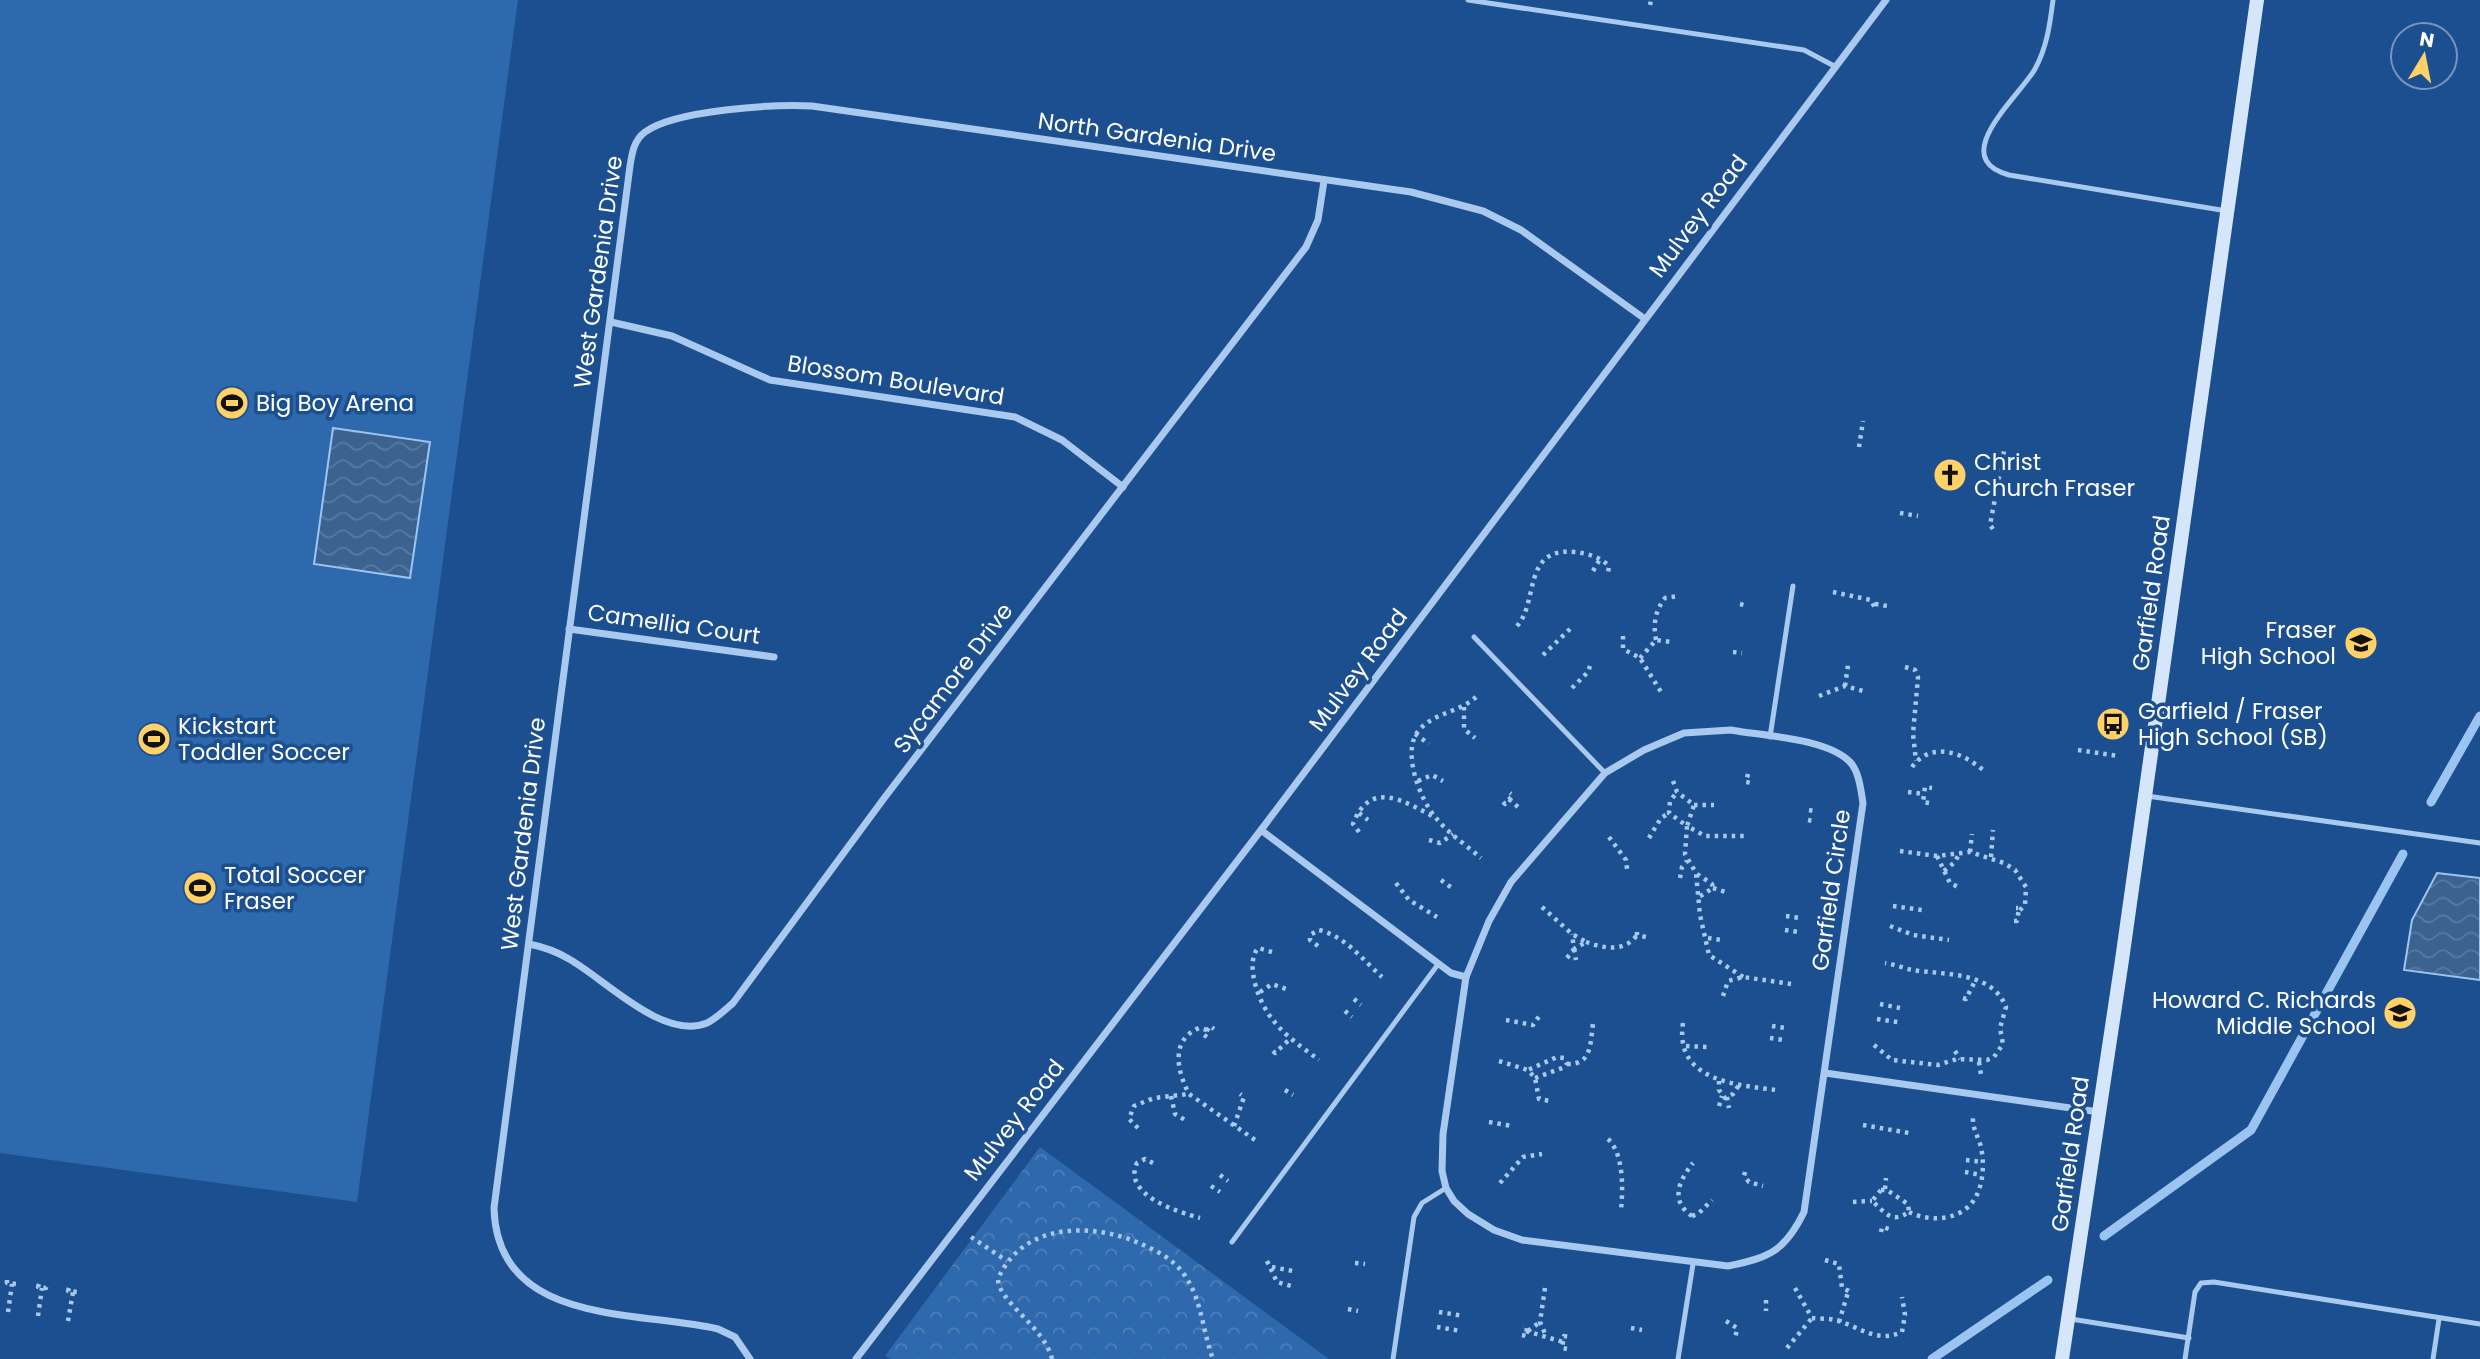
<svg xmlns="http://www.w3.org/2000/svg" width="2480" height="1359" viewBox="0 0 2480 1359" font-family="Poppins,sans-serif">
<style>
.park{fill:url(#park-crowns)}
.pitch{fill:#2e69ad}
.water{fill:url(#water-waves);stroke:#9cc4f0;stroke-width:2}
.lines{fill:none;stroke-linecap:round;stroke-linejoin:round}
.stream{stroke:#9cc4f0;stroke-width:9}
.path{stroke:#a9c9ee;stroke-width:4.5;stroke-dasharray:3.5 5;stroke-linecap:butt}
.lane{stroke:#a9c9ee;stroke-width:5}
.street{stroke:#a9c9ee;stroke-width:7}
.secondary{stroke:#d6e6fa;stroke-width:14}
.labels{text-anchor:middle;stroke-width:7;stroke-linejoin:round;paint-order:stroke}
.street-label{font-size:23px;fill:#fff;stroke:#1b4f8f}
.poi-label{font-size:23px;fill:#fff;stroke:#1b4f8f;text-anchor:start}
</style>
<defs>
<pattern id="park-crowns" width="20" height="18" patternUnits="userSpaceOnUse" patternTransform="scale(1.75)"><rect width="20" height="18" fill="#2e69ad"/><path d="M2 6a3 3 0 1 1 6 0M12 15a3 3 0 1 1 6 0" fill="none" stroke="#4d80b9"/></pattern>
<pattern id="water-waves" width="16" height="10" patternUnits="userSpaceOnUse" patternTransform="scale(1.75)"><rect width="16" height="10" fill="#3c6290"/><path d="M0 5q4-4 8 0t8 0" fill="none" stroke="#597aa1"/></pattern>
</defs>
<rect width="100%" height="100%" fill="#1b4f8f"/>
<path class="park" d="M 1040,1147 L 1329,1359 L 891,1359 L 885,1356 Z"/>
<path class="pitch" d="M 0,0 L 518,0 L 357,1202 L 0,1153 Z"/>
<g class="water">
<path d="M 333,428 L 430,442 L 410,578 L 314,564 Z"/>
<path d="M 2437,873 L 2480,878 L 2480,980 L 2404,970 L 2412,920 Z"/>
</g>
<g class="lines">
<g class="stream">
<path d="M 2431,802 L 2480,716"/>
<path d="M 2104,1236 L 2251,1130 L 2403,854"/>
<path d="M 1932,1359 L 2048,1280"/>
</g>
<g class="path">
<path d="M 1650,5 L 1651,0"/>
<path d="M 1859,447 L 1863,421"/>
<path d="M 1900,513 L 1918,516"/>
<path d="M 1993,529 L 1990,525 L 2004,451"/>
<path d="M 1593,571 L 1600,559"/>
<path d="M 1833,592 L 1871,600 L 1875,608"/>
<path d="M 1740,604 L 1748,606"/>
<path d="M 1875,604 L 1887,606 L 1887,610"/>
<path d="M 1517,626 C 1539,602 1522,547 1574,552 C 1587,553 1600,557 1609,566 L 1608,573"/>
<path d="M 1623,636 L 1623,649 L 1640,658 L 1661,692"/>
<path d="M 1656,640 C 1653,624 1655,611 1665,598 L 1679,596"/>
<path d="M 1733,652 L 1742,653"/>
<path d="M 1543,655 L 1570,629"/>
<path d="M 1640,658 L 1656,640 L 1672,642"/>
<path d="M 1905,667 L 1915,670 L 1918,677 L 1913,734 L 1916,761"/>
<path d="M 1845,686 L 1848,665"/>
<path d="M 1572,688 L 1588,672 L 1590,666"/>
<path d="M 1819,696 L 1845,686 L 1867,692"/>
<path d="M 1476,697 C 1460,712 1436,712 1420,729 C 1400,749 1420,800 1436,818 C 1448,833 1466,845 1481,858"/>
<path d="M 1464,707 L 1464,729 L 1475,738"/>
<path d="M 1415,734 L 1429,744"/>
<path d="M 2078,750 L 2119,756"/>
<path d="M 1912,767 C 1931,741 1962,752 1983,770 L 1982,774"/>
<path d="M 1748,774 L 1746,782 L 1752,783"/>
<path d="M 1418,781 L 1432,775 L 1443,781"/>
<path d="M 1673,781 L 1677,792 L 1694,805 L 1687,826 L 1669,813 L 1670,801 L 1677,792"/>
<path d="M 1908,792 L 1924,794"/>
<path d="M 1509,799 L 1519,808"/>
<path d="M 1503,802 L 1505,804 L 1513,795 L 1510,793"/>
<path d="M 1929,803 L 1923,802 L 1925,787 L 1932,788"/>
<path d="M 1694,805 L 1714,805"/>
<path d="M 1809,810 L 1814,811"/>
<path d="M 1359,813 L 1368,820"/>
<path d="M 1808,820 L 1813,821"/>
<path d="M 1359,832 L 1353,824 C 1370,779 1404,801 1434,817"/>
<path d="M 1609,837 L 1626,860 L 1627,869"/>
<path d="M 1649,838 L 1661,818 L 1669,813"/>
<path d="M 1429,840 L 1440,843 L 1453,834"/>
<path d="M 1900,851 L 1937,856 L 1970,852 L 2004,863 L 2015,870 L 2026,887 L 2025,905 L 2018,912"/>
<path d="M 1970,852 L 1972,834"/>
<path d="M 1937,856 L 1950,883 L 1958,887"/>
<path d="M 1991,857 L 1993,830"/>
<path d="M 1944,871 L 1955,862 L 1959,854"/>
<path d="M 1697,874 L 1712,884 L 1713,888 L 1699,897"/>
<path d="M 1680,878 L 1682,867 L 1687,861"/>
<path d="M 1441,880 L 1452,888"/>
<path d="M 1396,883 L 1409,900 L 1437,917"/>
<path d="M 1713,888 L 1729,893"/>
<path d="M 1893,906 L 1922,910"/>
<path d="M 1542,907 L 1572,934 L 1586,942 L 1574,949 L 1572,934"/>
<path d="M 1786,916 L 1800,918"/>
<path d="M 2014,921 L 2017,921 L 2019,908 L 2016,908"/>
<path d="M 1890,926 L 1913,935 L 1949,940"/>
<path d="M 1785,930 L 1798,932"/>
<path d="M 1637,932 L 1637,935 L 1646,937 L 1647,933"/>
<path d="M 1708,938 L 1722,940"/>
<path d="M 1586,942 C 1603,948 1624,953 1637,935"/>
<path d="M 1318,946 L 1310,940 L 1310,935 L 1319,930 C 1345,936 1363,960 1382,977"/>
<path d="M 1574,949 L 1576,960"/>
<path d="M 1272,952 L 1258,948 C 1244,965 1260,1005 1273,1020 C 1285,1036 1303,1048 1319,1060"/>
<path d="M 1567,958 L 1574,949"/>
<path d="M 1743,977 L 1709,955 L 1700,915 L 1696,873 L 1685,854 L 1687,826 L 1705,836 L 1744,836"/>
<path d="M 1260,992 L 1272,984 L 1286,989"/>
<path d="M 1723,996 L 1728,981 L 1743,977 L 1791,984"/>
<path d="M 1963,998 L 1966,999 L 1975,981"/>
<path d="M 1354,999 L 1361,1005"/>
<path d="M 1880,1004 L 1900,1008"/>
<path d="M 1345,1011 L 1352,1017"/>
<path d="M 1877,1019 L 1898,1022"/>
<path d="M 1506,1020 L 1533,1025 L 1540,1015"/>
<path d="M 1683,1023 C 1674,1081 1737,1085 1776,1090"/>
<path d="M 1772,1026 L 1785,1028"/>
<path d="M 1207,1030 L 1199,1028 C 1170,1040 1177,1071 1189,1094 L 1258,1142"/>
<path d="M 1207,1037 L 1204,1035 L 1210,1026 L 1214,1029"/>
<path d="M 1770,1038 L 1783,1040"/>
<path d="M 1874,1045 L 1892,1060 L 1938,1065 L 1957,1059 L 1987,1060 L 1994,1057 L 2003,1044 L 2000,1028 L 2006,1007 C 1992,971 1944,975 1912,970 C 1903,968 1894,964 1885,963"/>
<path d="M 1686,1046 L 1707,1047"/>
<path d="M 1273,1051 L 1275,1053 L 1291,1038"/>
<path d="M 1955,1051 L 1960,1059"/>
<path d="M 1499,1061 L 1528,1070"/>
<path d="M 1979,1062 L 1981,1075"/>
<path d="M 1567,1064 C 1592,1065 1590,1044 1593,1024"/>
<path d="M 1535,1078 L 1565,1067 L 1567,1064 L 1564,1058 L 1557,1057 L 1528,1070 L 1535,1078 L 1539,1099 L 1550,1101"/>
<path d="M 1719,1081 L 1719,1090 L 1725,1098 L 1733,1094 L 1739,1085"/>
<path d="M 1285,1090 L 1293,1095"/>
<path d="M 1171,1096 L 1175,1114 L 1185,1120"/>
<path d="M 1727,1097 L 1729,1108"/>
<path d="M 1719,1106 L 1722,1096"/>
<path d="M 1489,1122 L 1512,1126"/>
<path d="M 1863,1125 L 1909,1133"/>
<path d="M 1234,1126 L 1244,1097 L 1240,1094"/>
<path d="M 1138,1128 L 1129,1119 L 1134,1106 L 1154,1098 L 1189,1094"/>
<path d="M 1608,1139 C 1624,1154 1623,1189 1621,1210"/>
<path d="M 1966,1160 L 1982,1162"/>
<path d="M 1153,1163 L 1145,1159 L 1137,1163 C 1122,1195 1178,1212 1200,1218"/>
<path d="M 1745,1172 L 1744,1176 L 1749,1182 L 1763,1186"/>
<path d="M 1965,1172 L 1981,1175"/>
<path d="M 1220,1175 L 1228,1181"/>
<path d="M 1500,1183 L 1523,1157 L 1542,1154"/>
<path d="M 1211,1186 L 1220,1192"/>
<path d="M 1885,1189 L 1886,1178"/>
<path d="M 1881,1190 L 1887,1190 L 1908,1204 L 1909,1212 C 1891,1224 1886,1213 1872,1201 Z"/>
<path d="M 1853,1202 L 1872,1201"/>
<path d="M 1909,1212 C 1923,1219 1942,1221 1957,1214 C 1982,1204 1986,1171 1981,1147 C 1978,1136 1972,1128 1973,1116"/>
<path d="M 1692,1216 C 1668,1200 1681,1178 1693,1163"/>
<path d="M 1692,1216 L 1698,1214 L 1712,1200"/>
<path d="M 1881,1232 L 1882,1227 L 1889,1229 L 1888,1233"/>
<path d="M 971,1237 L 1007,1261"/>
<path d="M 1825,1260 L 1839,1264 L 1842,1288 L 1849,1291"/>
<path d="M 1267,1261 L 1277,1282 L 1291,1286"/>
<path d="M 1355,1263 L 1365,1264"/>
<path d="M 1272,1267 L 1293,1271"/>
<path d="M 7,1280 L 7,1283 L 16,1284 L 17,1281"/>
<path d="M 39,1284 L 38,1287 L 46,1288 L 46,1285"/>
<path d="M 69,1288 L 68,1291 L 77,1292 L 78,1289"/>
<path d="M 1545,1288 L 1540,1322 L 1546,1336"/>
<path d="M 1795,1288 L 1812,1318"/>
<path d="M 1766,1300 L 1766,1311"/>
<path d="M 1348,1309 L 1358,1311"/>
<path d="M 8,1312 L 12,1284"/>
<path d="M 1439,1312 L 1464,1316"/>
<path d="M 38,1316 L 42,1288"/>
<path d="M 1812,1318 C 1819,1319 1828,1318 1835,1320 C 1859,1326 1876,1344 1902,1332 L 1905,1315 L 1902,1297"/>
<path d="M 68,1321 L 73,1292"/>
<path d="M 1726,1321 L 1737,1328 L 1735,1340"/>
<path d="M 1839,1322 L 1849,1289"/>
<path d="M 1437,1327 L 1461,1331"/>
<path d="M 1631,1328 L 1642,1330"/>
<path d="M 1526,1331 L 1563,1342"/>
<path d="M 1528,1331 L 1540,1322"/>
<path d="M 1522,1335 L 1526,1336 L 1527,1327 L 1523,1327"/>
<path d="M 1787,1348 L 1812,1318"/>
<path d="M 1567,1349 L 1562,1348 L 1564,1336 L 1569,1337"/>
<path d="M 1052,1359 C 1044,1326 999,1303 998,1279 C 1022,1223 1090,1222 1139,1243 C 1155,1250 1172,1258 1183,1273 C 1202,1298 1202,1330 1213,1359"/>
</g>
<g class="lane">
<path d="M 1468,0 L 1804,50 L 1836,67"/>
<path d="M 2053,0 C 2050,24 2047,47 2035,69 C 2019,97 1946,158 2009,175 L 2227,211"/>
<path d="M 1474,637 L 1605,773"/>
<path d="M 1770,737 L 1793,586"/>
<path d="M 2147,796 L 2480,843"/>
<path d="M 1232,1242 L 1439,963"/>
<path d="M 2071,1319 L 2189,1338"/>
<path d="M 1393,1359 L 1414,1217 L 1422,1203 L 1446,1188"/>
<path d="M 1678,1359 L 1693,1264"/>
<path d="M 2185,1359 L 2195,1292 L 2201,1283 L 2214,1282 L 2480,1324"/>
<path d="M 2433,1359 L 2439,1319"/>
</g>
<g class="street">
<path d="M 611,322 L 672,336 L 770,380 L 1015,417 L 1062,440 L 1123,487"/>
<path d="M 569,629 L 774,657"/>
<path d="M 1731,730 C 1763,736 1827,738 1850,762 C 1859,771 1861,791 1863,803 L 1804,1212 C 1785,1251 1769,1258 1728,1266 L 1522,1240 L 1494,1230 L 1468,1214 L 1454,1201 L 1446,1188 L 1442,1171 L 1443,1134 L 1466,977 L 1489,921 L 1511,882 L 1605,773 L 1644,750 L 1684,733 Z"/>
<path d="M 1261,830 L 1451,973 L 1466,977"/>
<path d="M 529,944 C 544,947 556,951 569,959 C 605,979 663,1041 707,1023 C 717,1018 725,1010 733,1003 L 885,797 L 1306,247 L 1318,220 L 1324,181"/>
<path d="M 1825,1073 L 2099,1112"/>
<path d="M 750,1359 L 735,1337 L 718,1329 C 636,1310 497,1326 494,1208 L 630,166 C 632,153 634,140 645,132 C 675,110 774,104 812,106 L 1411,192 L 1483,211 L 1521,230 L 1645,319"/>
<path d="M 856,1359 L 1261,830 L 1886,0"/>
</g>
<path class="secondary" d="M 2062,1359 L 2122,960 L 2257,0"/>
</g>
<defs>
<symbol id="stadium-disc" viewBox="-11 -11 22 22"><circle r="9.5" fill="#ffd166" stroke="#1b4f8f"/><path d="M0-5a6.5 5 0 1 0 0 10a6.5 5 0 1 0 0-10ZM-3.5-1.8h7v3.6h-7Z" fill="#111"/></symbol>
<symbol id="church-disc" viewBox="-11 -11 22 22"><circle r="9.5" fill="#ffd166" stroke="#1b4f8f"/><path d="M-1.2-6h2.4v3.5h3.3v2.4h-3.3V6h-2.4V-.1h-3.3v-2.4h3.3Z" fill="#111"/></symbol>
<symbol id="school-disc" viewBox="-11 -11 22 22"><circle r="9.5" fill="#ffd166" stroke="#1b4f8f"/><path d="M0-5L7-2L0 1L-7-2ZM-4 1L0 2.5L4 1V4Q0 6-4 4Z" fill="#111"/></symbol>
<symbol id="bus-disc" viewBox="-11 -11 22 22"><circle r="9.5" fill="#ffd166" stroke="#1b4f8f"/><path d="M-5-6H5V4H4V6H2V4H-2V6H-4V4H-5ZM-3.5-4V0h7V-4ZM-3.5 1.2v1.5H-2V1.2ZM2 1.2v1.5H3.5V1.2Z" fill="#111"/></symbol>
</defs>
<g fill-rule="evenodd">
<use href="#stadium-disc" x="213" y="384" width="38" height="38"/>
<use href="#church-disc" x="1931" y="456" width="38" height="38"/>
<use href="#school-disc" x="2342" y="624" width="38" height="38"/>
<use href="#bus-disc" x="2094" y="705" width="38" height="38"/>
<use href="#stadium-disc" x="135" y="720" width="38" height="38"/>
<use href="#stadium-disc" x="181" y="869" width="38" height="38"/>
<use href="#school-disc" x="2381" y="994" width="38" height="38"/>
</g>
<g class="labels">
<g class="street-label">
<text transform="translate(1157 137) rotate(8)" y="8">North Gardenia Drive</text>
<text transform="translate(1698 216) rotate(-53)" y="8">Mulvey Road</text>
<text transform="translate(598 272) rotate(-82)" y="8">West Gardenia Drive</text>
<text transform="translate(896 380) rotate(9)" y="8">Blossom Boulevard</text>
<text transform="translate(2151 593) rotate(-82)" y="8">Garfield Road</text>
<text transform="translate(674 624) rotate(8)" y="8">Camellia Court</text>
<text transform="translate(1358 670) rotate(-53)" y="8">Mulvey Road</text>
<text transform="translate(953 678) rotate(-53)" y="8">Sycamore Drive</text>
<text transform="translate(523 834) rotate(-83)" y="8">West Gardenia Drive</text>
<text transform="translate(1831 890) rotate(-82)" y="8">Garfield Circle</text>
<text transform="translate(1014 1120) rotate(-52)" y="8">Mulvey Road</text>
<text transform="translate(2070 1154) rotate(-82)" y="8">Garfield Road</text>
</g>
<g class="poi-label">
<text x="256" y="411">Big Boy Arena</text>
<text x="1974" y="470">Christ<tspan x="1974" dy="26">Church Fraser</tspan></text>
<text x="2336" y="638" text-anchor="end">Fraser<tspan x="2336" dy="26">High School</tspan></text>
<text x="2138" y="719">Garfield / Fraser<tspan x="2138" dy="26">High School (SB)</tspan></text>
<text x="178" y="734">Kickstart<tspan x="178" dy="26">Toddler Soccer</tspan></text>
<text x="224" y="883">Total Soccer<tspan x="224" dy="26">Fraser</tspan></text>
<text x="2376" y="1008" text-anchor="end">Howard C. Richards<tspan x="2376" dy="26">Middle School</tspan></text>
</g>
</g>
<g transform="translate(2424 56) rotate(10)"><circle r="33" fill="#1b4f8f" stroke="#7695bc" stroke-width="2"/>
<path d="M0-5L12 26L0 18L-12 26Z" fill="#ffd166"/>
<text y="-10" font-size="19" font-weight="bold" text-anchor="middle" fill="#ffffff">N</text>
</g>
</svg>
